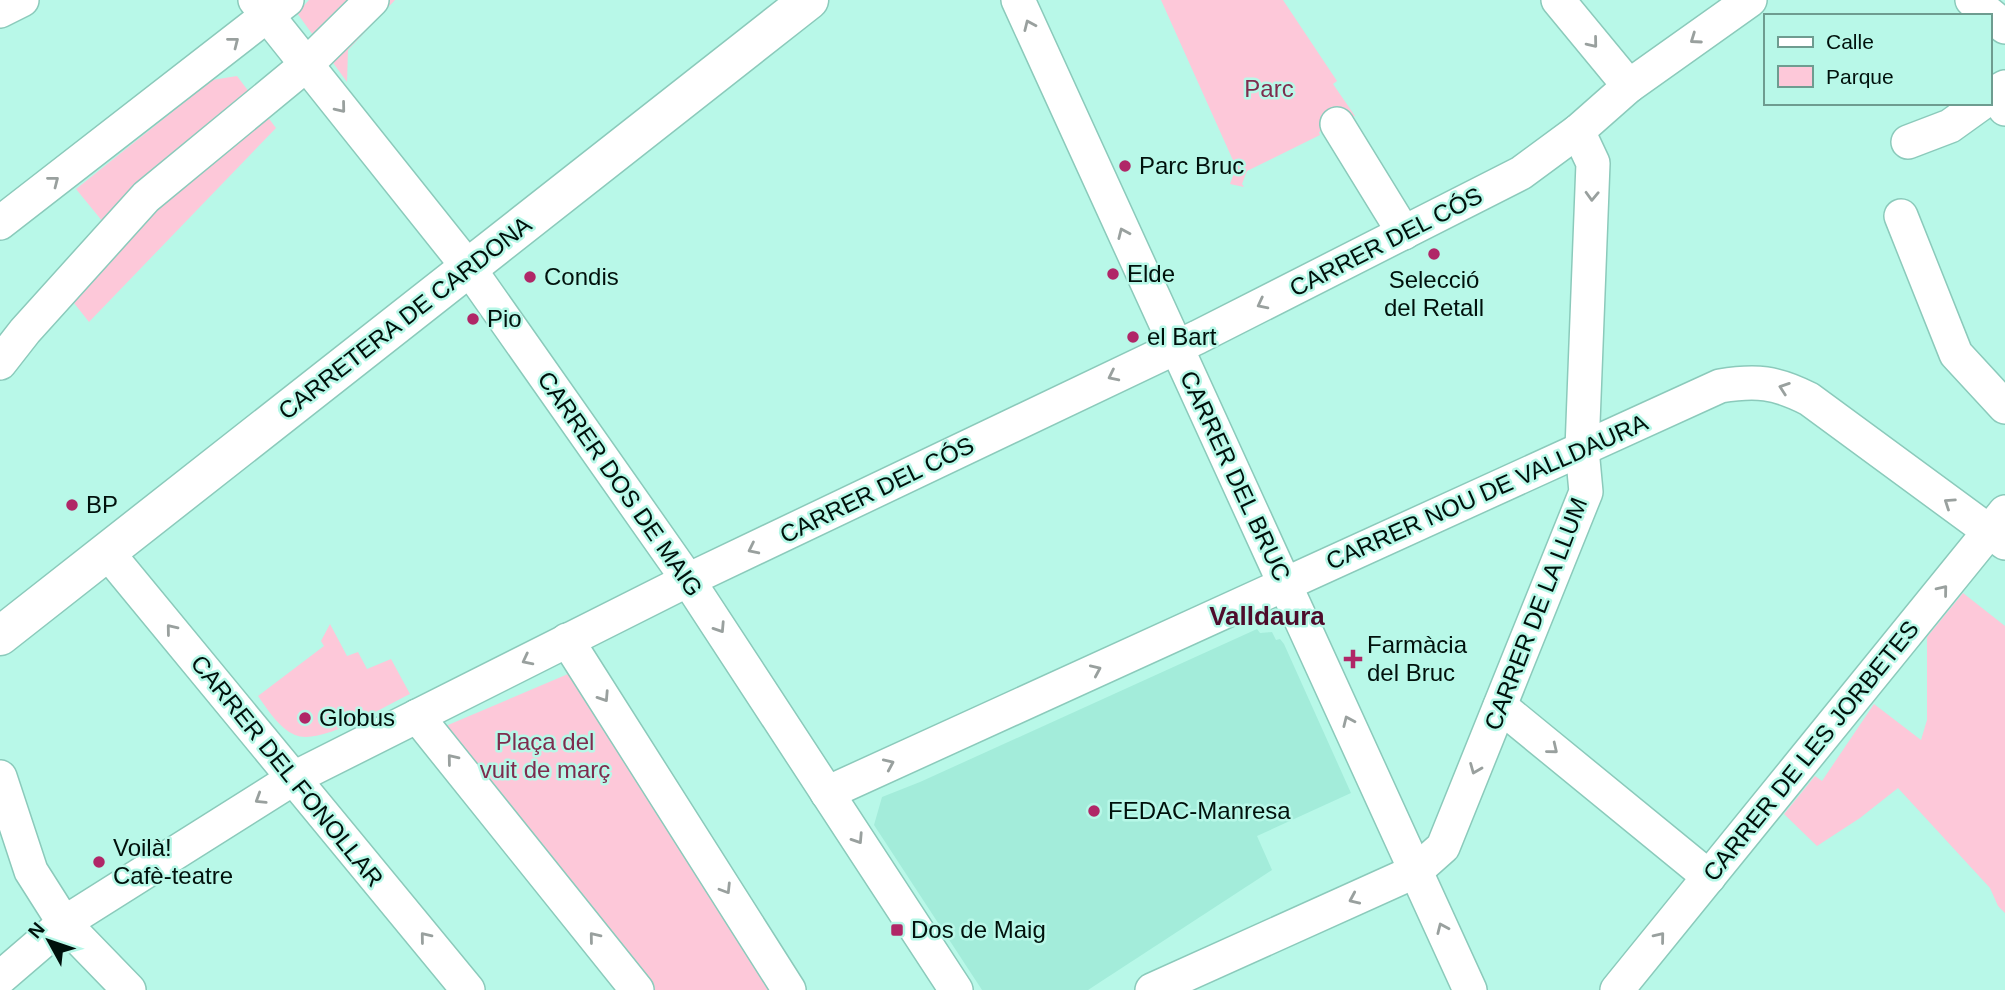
<svg xmlns="http://www.w3.org/2000/svg" width="2005" height="990" viewBox="0 0 2005 990" font-family="Arial,sans-serif">
<style>
.built{fill:#a3ecda}
.green{fill:#fdc8d9}
.lines{fill:none;stroke-linecap:round;stroke-linejoin:round}
.minor-casing{stroke:#8bcabb;stroke-width:36}
.major-casing{stroke:#8bcabb;stroke-width:41}
.minor{stroke:#fff;stroke-width:33}
.major{stroke:#fff;stroke-width:38}
.oneway{stroke:#99a09e}
.poi-dot{fill:#b02767;stroke:#b8f8e8;stroke-width:2.5}
.labels{text-anchor:middle;stroke-width:5;stroke-linejoin:round;paint-order:stroke}
.park-label{font-size:24px;fill:#7e2c4e;stroke:#b8f8e8}
.poi-label{font-size:24px;fill:#00110c;stroke:#b8f8e8;text-anchor:start}
.street-label{font-size:24px;fill:#00110c;stroke:#b8f8e8}
.neighbourhood-label{font-size:26px;font-weight:bold;fill:#4e0c2b;stroke:#b8f8e8}
</style>
<rect width="100%" height="100%" fill="#b8f8e8"/>
<path class="built" d="M 1257,629 L 1260,633 L 1272,632 L 1276,640 L 1280,639 L 1284,644 L 1351,793 L 1257,836 L 1272,870 L 1088,990 L 982,990 L 874,825 L 882,797 L 920,782 Z"/>
<g class="green">
<path d="M 309,0 L 395,0 L 348,50 L 347,82 L 297,13 Z"/>
<path d="M 1161,0 L 1283,0 L 1337,81 L 1333,84 L 1355,116 L 1319,132 L 1320,135 L 1247,171 L 1242,184 L 1244,187 L 1230,184 L 1236,167 Z"/>
<path d="M 237,76 L 276,128 L 89,322 L 74,303 L 45,283 L 103,222 L 76,189 L 212,80 Z"/>
<path d="M 1963,593 L 2005,626 L 2005,913 L 1998,906 L 1990,888 L 1898,788 L 1860,818 L 1817,846 L 1784,814 L 1815,776 L 1822,781 L 1874,704 L 1921,740 L 1927,720 L 1927,637 Z"/>
<path d="M 330,624 L 347,656 L 358,652 L 367,669 L 391,659 L 410,694 C 384,706 321,746 295,735 C 279,728 268,710 258,696 L 324,646 L 321,641 Z"/>
<path d="M 568,674 L 776,990 L 653,990 L 441,728 Z"/>
</g>
<g class="lines">
<defs>
<g id="minor">
<path d="M 255,0 L 468,267 L 688,580 L 956,990"/>
<path d="M 1018,0 L 1470,990"/>
<path d="M 1558,0 L 1629,86"/>
<path d="M 1972,0 L 2005,27"/>
<path d="M 0,11 L 22,0"/>
<path d="M 2005,87 L 1996,92 L 2005,109"/>
<path d="M 1337,124 L 1404,233"/>
<path d="M 1908,142 L 1950,126 L 1982,103"/>
<path d="M 1901,216 L 1956,354 L 2005,407"/>
<path d="M 0,223 L 287,0"/>
<path d="M 0,363 L 25,331 L 146,197 L 306,65 L 372,0"/>
<path d="M 107,552 L 468,990"/>
<path d="M 567,640 L 789,990"/>
<path d="M 1500,706 L 1709,877"/>
<path d="M 417,716 L 637,990"/>
<path d="M 0,777 L 31,871 L 64,923 L 129,990"/>
<path d="M 827,793 L 1720,386 C 1756,380 1776,382 1809,399 L 2005,543"/>
<path d="M 0,978 L 64,923 L 294,778 L 688,580 L 1198,337 L 1521,173 L 1578,131 L 1629,86 L 1750,0"/>
<path d="M 1152,990 L 1416,871 L 1443,847 L 1586,492 L 1582,449 L 1593,163 L 1578,131"/>
<path d="M 1617,990 L 2005,512"/>
</g>
<path id="major" d="M 0,636 L 809,0"/>
</defs>
<use href="#minor" class="minor-casing"/>
<use href="#major" class="major-casing"/>
<use href="#minor" class="minor"/>
<use href="#major" class="major"/>
</g>
<defs><path id="oneway-chevron" d="M-2-3.5L2.5 0L-2 3.5" fill="none" stroke-width="1.6" stroke-linecap="round" stroke-linejoin="round" transform="scale(1.75)"/></defs>
<g class="oneway">
<use href="#oneway-chevron" transform="translate(1029 25) rotate(-114)"/>
<use href="#oneway-chevron" transform="translate(1695 39) rotate(145)"/>
<use href="#oneway-chevron" transform="translate(234 42) rotate(-38)"/>
<use href="#oneway-chevron" transform="translate(1593 43) rotate(51)"/>
<use href="#oneway-chevron" transform="translate(341 108) rotate(51)"/>
<use href="#oneway-chevron" transform="translate(54 181) rotate(-38)"/>
<use href="#oneway-chevron" transform="translate(1592 196) rotate(92)"/>
<use href="#oneway-chevron" transform="translate(1123 233) rotate(-114)"/>
<use href="#oneway-chevron" transform="translate(1262 304) rotate(153)"/>
<use href="#oneway-chevron" transform="translate(1113 376) rotate(154)"/>
<use href="#oneway-chevron" transform="translate(1784 388) rotate(-161)"/>
<use href="#oneway-chevron" transform="translate(1949 503) rotate(-146)"/>
<use href="#oneway-chevron" transform="translate(753 549) rotate(154)"/>
<use href="#oneway-chevron" transform="translate(1943 590) rotate(-51)"/>
<use href="#oneway-chevron" transform="translate(720 628) rotate(57)"/>
<use href="#oneway-chevron" transform="translate(171 629) rotate(-129)"/>
<use href="#oneway-chevron" transform="translate(527 660) rotate(153)"/>
<use href="#oneway-chevron" transform="translate(1096 670) rotate(-24)"/>
<use href="#oneway-chevron" transform="translate(604 697) rotate(57)"/>
<use href="#oneway-chevron" transform="translate(1348 721) rotate(-114)"/>
<use href="#oneway-chevron" transform="translate(1553 749) rotate(39)"/>
<use href="#oneway-chevron" transform="translate(452 759) rotate(-129)"/>
<use href="#oneway-chevron" transform="translate(889 764) rotate(-24)"/>
<use href="#oneway-chevron" transform="translate(1475 769) rotate(112)"/>
<use href="#oneway-chevron" transform="translate(260 799) rotate(148)"/>
<use href="#oneway-chevron" transform="translate(858 839) rotate(57)"/>
<use href="#oneway-chevron" transform="translate(726 889) rotate(58)"/>
<use href="#oneway-chevron" transform="translate(1354 899) rotate(156)"/>
<use href="#oneway-chevron" transform="translate(1442 928) rotate(-114)"/>
<use href="#oneway-chevron" transform="translate(425 937) rotate(-129)"/>
<use href="#oneway-chevron" transform="translate(594 937) rotate(-129)"/>
<use href="#oneway-chevron" transform="translate(1660 937) rotate(-51)"/>
</g>
<g class="poi-dot">
<circle cx="1125" cy="166" r="7"/>
<circle cx="1434" cy="254" r="7"/>
<circle cx="1113" cy="274" r="7"/>
<circle cx="530" cy="277" r="7"/>
<circle cx="473" cy="319" r="7"/>
<circle cx="1133" cy="337" r="7"/>
<circle cx="72" cy="505" r="7"/>
<path d="M1349.5 648.5h7v7h7v7h-7v7h-7v-7h-7v-7h7z"/>
<circle cx="305" cy="718" r="7"/>
<circle cx="1094" cy="811" r="7"/>
<circle cx="99" cy="862" r="7"/>
<rect x="890" y="923" width="14" height="14" rx="3.5"/>
</g>
<g class="labels">
<g class="park-label">
<text x="1269" y="97">Parc</text>
<text x="545" y="750">Plaça del<tspan x="545" dy="28">vuit de març</tspan></text>
</g>
<g class="poi-label">
<text x="1139" y="174">Parc Bruc</text>
<text x="1127" y="282">Elde</text>
<text x="544" y="285">Condis</text>
<text x="1434" y="288" text-anchor="middle">Selecció<tspan x="1434" dy="28">del Retall</tspan></text>
<text x="487" y="327">Pio</text>
<text x="1147" y="345">el Bart</text>
<text x="86" y="513">BP</text>
<text x="1367" y="653">Farmàcia<tspan x="1367" dy="28">del Bruc</tspan></text>
<text x="319" y="726">Globus</text>
<text x="1108" y="819">FEDAC-Manresa</text>
<text x="113" y="856">Voilà!<tspan x="113" dy="28">Cafè-teatre</tspan></text>
<text x="911" y="938">Dos de Maig</text>
</g>
<g class="street-label">
<text transform="translate(1386 242) rotate(-27)" y="8">CARRER DEL CÓS</text>
<text transform="translate(405 318) rotate(-38)" y="8">CARRETERA DE CARDONA</text>
<text transform="translate(1235 476) rotate(65)" y="8">CARRER DEL BRUC</text>
<text transform="translate(620 484) rotate(55)" y="8">CARRER DOS DE MAIG</text>
<text transform="translate(877 490) rotate(-26)" y="8">CARRER DEL CÓS</text>
<text transform="translate(1487 492) rotate(-24)" y="8">CARRER NOU DE VALLDAURA</text>
<text transform="translate(1536 614) rotate(-69)" y="8">CARRER DE LA LLUM</text>
<text transform="translate(1811 751) rotate(-51)" y="8">CARRER DE LES JORBETES</text>
<text transform="translate(287 771) rotate(51)" y="8">CARRER DEL FONOLLAR</text>
</g>
<g class="neighbourhood-label">
<text x="1267" y="625">Valldaura</text>
</g>
</g>
<rect x="1764" y="14" width="228" height="91" fill="#b8f8e8" stroke="#6e9c90" stroke-width="2"/>
<rect x="1778" y="37" width="35" height="10" fill="#ffffff" stroke="#6e9c90" stroke-width="2"/>
<text x="1826" y="49" font-size="21" fill="#00110c">Calle</text>
<rect x="1778" y="66" width="35" height="21" fill="#fdc8d9" stroke="#6e9c90" stroke-width="2"/>
<text x="1826" y="84" font-size="21" fill="#00110c">Parque</text>
<g transform="translate(49 941) rotate(310)" stroke="#b8f8e8" stroke-width="5" paint-order="stroke">
<path d="M0-5L12 26L0 18L-12 26Z" fill="#00110c"/>
<text y="-10" font-size="19" font-weight="bold" text-anchor="middle" fill="#00110c">N</text>
</g>
</svg>
